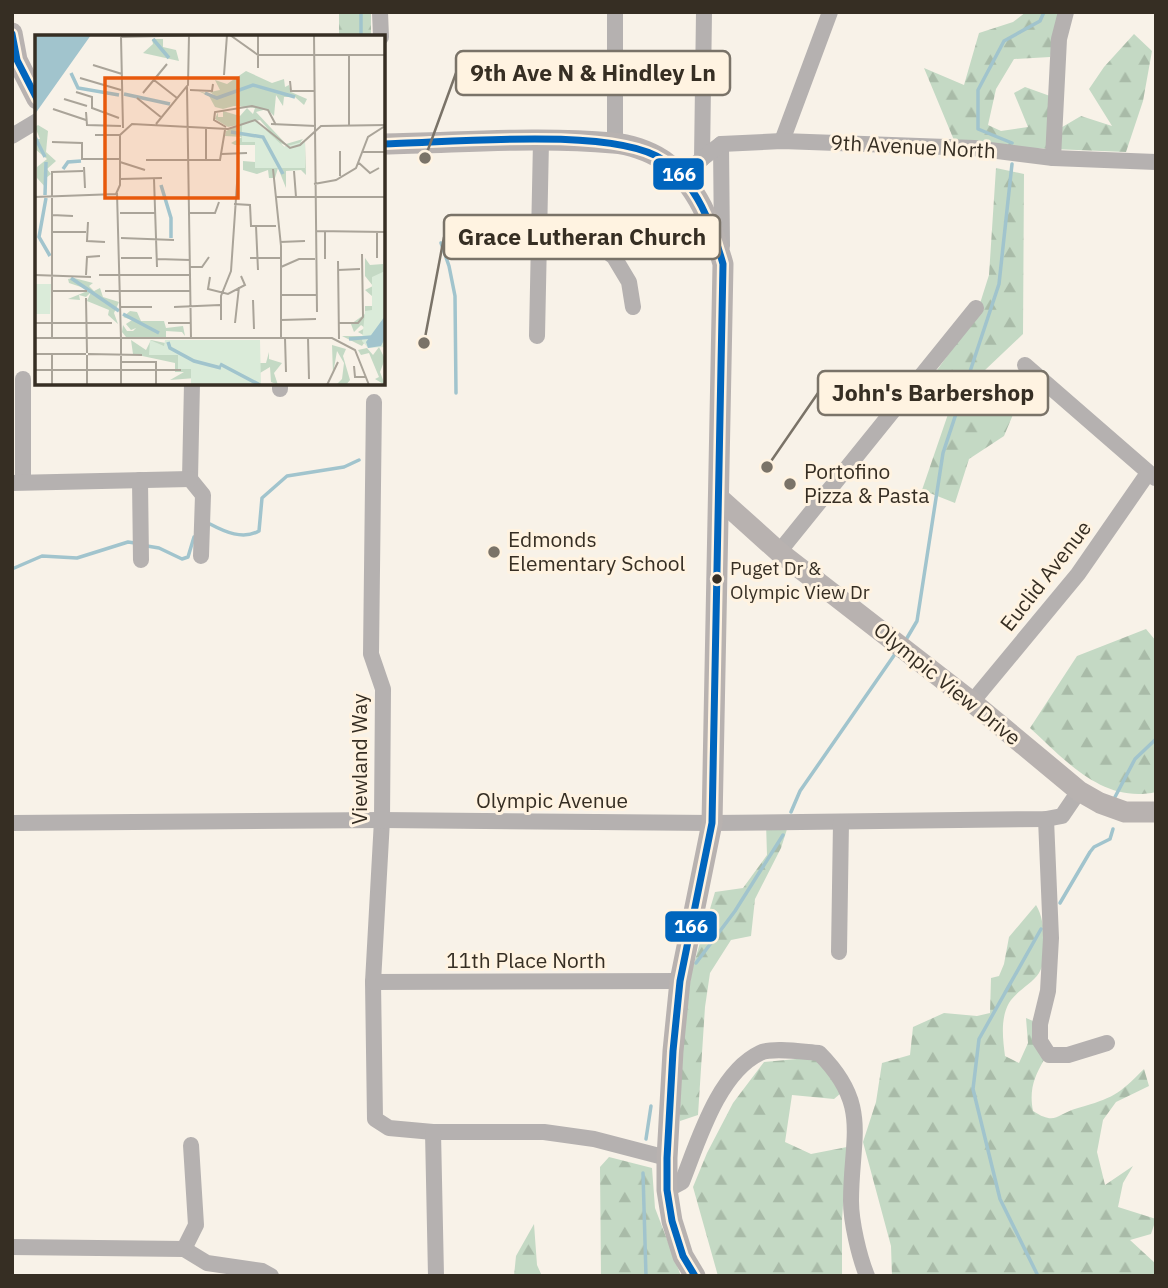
<svg xmlns="http://www.w3.org/2000/svg" width="1168" height="1288" viewBox="0 0 1168 1288" font-family="'IBM Plex Sans',sans-serif">
<style>
.forest{fill:url(#forest-firs)}
.lines{fill:none;stroke-linecap:round;stroke-linejoin:round}
.stream{stroke:#a1c4cd;stroke-width:3.5}
.minor{stroke:#b5b1b0;stroke-width:16}
.major{stroke:#b8b2b0;stroke-width:21}
.bus-1-casing{stroke:#fff3e1;stroke-width:12}
.bus-1{stroke:#0065bd;stroke-width:7}
.poi-dot{fill:#7a7368;stroke:#fff3e1;stroke-width:2.5}
.bus-dot{fill:#362e23;stroke:#fff3e1;stroke-width:2.5}
.labels{text-anchor:middle;stroke-width:6;stroke-linejoin:round;paint-order:stroke}
.bus-label{font-size:19px;fill:#362e23;stroke:#fff3e1;text-anchor:start}
.street-label{font-size:21px;fill:#362e23;stroke:#fff3e1}
.poi-label{font-size:21px;fill:#362e23;stroke:#fff3e1;text-anchor:start}
.inset-river{fill:none;stroke:#a1c4cd;stroke-width:3.5}
.inset-road{fill:none;stroke:#aaa499;stroke-width:2}
.view{fill:#e8590c;fill-opacity:0.15;stroke:#e8590c;stroke-width:3.5}
.inset-edge{fill:none;stroke:#362e23;stroke-width:3.5}
.leader{fill:none;stroke:#7a7368;stroke-width:2.5}
.callout-dot{fill:#7a7368;stroke:#fff3e1;stroke-width:2.5}
.callout{fill:#fff3e1;stroke:#7a7368;stroke-width:2.5}
.callout-label{font-size:23px;text-anchor:middle;font-weight:bold;fill:#362e23}
.line-badge{stroke:#fff3e1;stroke-width:2.5}
.badge-label{font-size:19px;text-anchor:middle;font-weight:bold;fill:#fff}
</style>
<defs>
<pattern id="forest-firs" width="22" height="20" patternUnits="userSpaceOnUse" patternTransform="scale(1.75)"><rect width="22" height="20" fill="#c4d9c4"/><path d="M5 1l3.5 6h-7zM16 11l3.5 6h-7z" fill="#a9bba8"/></pattern>
</defs>
<rect width="100%" height="100%" fill="#f8f2e8"/>
<g class="forest">
<rect x="339" y="12" width="32" height="25"/>
<path d="M 1026,12 L 1062,12 L 1050,57 L 1014,59 L 996,89 L 988,125 L 1001,131 L 1028,127 L 1014,93 L 1025,87 L 1050,96 L 1047,136 L 1081,116 L 1112,126 L 1089,89 L 1104,67 L 1134,34 L 1152,51 L 1143,101 L 1126,152 L 956,145 L 924,68 L 964,85 L 979,33 L 1013,22 Z"/>
<path d="M 996,168 L 1024,174 L 1023,334 L 984,371 L 988,400 L 1017,405 L 1004,436 L 969,459 L 955,503 L 922,490 L 958,385 L 932,377 L 976,316 L 989,275 Z"/>
<path d="M 1146,629 L 1156,641 L 1156,792 C 1103,804 1065,760 1030,728 L 1077,656 Z"/>
<path d="M 766,823 L 788,826 L 781,848 L 755,899 L 751,936 L 731,940 L 710,973 L 705,1007 L 698,1115 L 680,1121 L 680,1047 L 692,970 L 715,892 L 743,888 L 767,855 Z"/>
<path d="M 1036,905 C 1045,919 1049,957 1039,973 C 1032,984 1016,991 1009,1003 C 1000,1019 1003,1040 1005,1056 L 1019,1063 L 1028,1043 L 1026,1018 L 1033,1021 L 1044,1060 C 1034,1077 1029,1090 1033,1111 C 1056,1126 1056,1114 1078,1108 C 1113,1098 1118,1095 1144,1069 L 1149,1086 L 1116,1102 L 1103,1120 L 1097,1152 L 1105,1185 L 1133,1166 L 1123,1183 L 1118,1207 L 1156,1219 L 1151,1234 L 1130,1240 L 1156,1264 L 1156,1276 L 892,1276 L 891,1246 L 863,1142 L 876,1102 L 882,1063 L 910,1055 L 913,1027 L 944,1013 L 977,1016 L 990,1013 L 991,978 L 999,976 L 1004,964 L 1009,937 Z"/>
<path d="M 818,1057 L 841,1093 L 834,1099 L 792,1095 L 785,1142 L 811,1154 L 847,1147 L 842,1220 L 842,1276 L 718,1276 L 693,1187 L 707,1153 L 733,1103 L 764,1062 Z"/>
<path d="M 609,1157 L 652,1168 L 655,1208 L 681,1276 L 601,1276 L 600,1167 Z"/>
<path d="M 534,1224 L 537,1265 L 542,1276 L 514,1276 L 516,1256 Z"/>
</g>
<g class="lines">
<g class="stream">
<path d="M 361,12 L 361,37"/>
<path d="M 1012,143 L 978,129 L 978,90 L 1004,41 L 1040,21 L 1044,12"/>
<path d="M 441,243 L 449,266 L 455,296 L 456,393"/>
<path d="M 210,524 C 225,532 243,540 259,531 L 262,498 L 287,476 L 344,467 L 359,460"/>
<path d="M 147,546 L 159,548 L 182,559 L 188,557 L 194,537"/>
<path d="M 12,569 L 42,556 L 77,558 L 128,542 L 135,543"/>
<path d="M 907,638 L 917,621 L 943,453 L 999,284 L 1012,164"/>
<path d="M 1115,797 L 1135,759 L 1156,739"/>
<path d="M 791,812 L 800,791 L 895,654"/>
<path d="M 1060,903 L 1090,852 L 1094,847 L 1110,839 L 1113,829"/>
<path d="M 696,963 L 735,911 L 783,835"/>
<path d="M 646,1139 L 651,1106"/>
<path d="M 643,1173 L 646,1276"/>
<path d="M 1038,1276 L 1000,1199 L 973,1089 L 979,1039 L 1041,929"/>
</g>
<g class="minor">
<path d="M 380,12 L 381,37"/>
<path d="M 12,136 L 37,121"/>
<path d="M 782,141 L 830,12"/>
<path d="M 615,143 L 615,12"/>
<path d="M 721,144 L 722,246"/>
<path d="M 1053,158 L 1059,39 L 1066,12"/>
<path d="M 702,159 L 704,12"/>
<path d="M 681,175 L 721,144 L 782,141 L 974,148 L 1053,158 L 1156,162"/>
<path d="M 539,229 L 588,237 L 614,257 L 629,282 L 633,307"/>
<path d="M 537,336 L 541,141"/>
<path d="M 1025,365 L 1155,478"/>
<path d="M 23,379 L 23,482"/>
<path d="M 280,389 L 280,383"/>
<path d="M 374,402 L 371,654 L 383,689 L 382,820 L 373,982 L 375,1119 L 389,1128 L 433,1132 L 544,1132 L 594,1139 L 667,1158"/>
<path d="M 190,479 L 192,383"/>
<path d="M 190,479 L 203,495 L 201,556"/>
<path d="M 140,480 L 141,560"/>
<path d="M 12,483 L 190,479"/>
<path d="M 779,552 L 976,308"/>
<path d="M 972,702 L 1078,574 L 1148,473"/>
<path d="M 1046,819 L 1051,938 L 1048,991 L 1040,1024 L 1040,1041 L 1049,1055 L 1068,1055 L 1107,1043"/>
<path d="M 12,823 L 382,820 L 712,823 L 1046,819 L 1062,816 L 1079,791"/>
<path d="M 839,952 L 841,822"/>
<path d="M 373,982 L 680,981"/>
<path d="M 433,1132 L 436,1276"/>
<path d="M 667,1190 L 682,1182 C 698,1142 718,1073 760,1053 C 772,1047 804,1052 819,1053 C 871,1105 851,1137 851,1201 C 851,1222 859,1256 867,1276"/>
<path d="M 12,1247 L 184,1249 L 207,1263 L 262,1271 L 271,1276"/>
<path d="M 184,1249 L 196,1225 L 191,1145"/>
</g>
<g class="major">
<path d="M 12,33 L 17,60 L 37,99"/>
<path d="M 383,144 C 459,143 537,136 613,143 C 629,144 649,151 663,160 C 698,185 712,225 723,264 L 712,823 L 680,981 L 673,1051 L 667,1158 L 667,1190 L 672,1221 L 683,1256 L 695,1276"/>
<path d="M 719,498 L 779,552 L 972,702 L 1079,791 L 1100,803 L 1125,812 L 1156,812"/>
</g>
<defs>
<g id="bus-1">
<path d="M 12,34 L 17,60 L 37,99"/>
<path d="M 383,144 C 447,143 614,126 663,160 C 697,184 712,225 723,264 L 712,823 L 680,981 L 673,1051 L 667,1158 L 667,1190 L 672,1221 L 683,1256 L 695,1276"/>
</g>
</defs>
<use href="#bus-1" class="bus-1-casing"/>
<use href="#bus-1" class="bus-1"/>
</g>
<g class="poi-dot">
<circle cx="790" cy="484" r="7"/>
<circle cx="494" cy="552" r="7"/>
</g>
<circle class="bus-dot" cx="717" cy="579" r="6"/>
<g class="labels">
<g class="bus-label">
<text x="730" y="575">Puget Dr &amp;<tspan x="730" dy="24">Olympic View Dr</tspan></text>
</g>
<g class="street-label">
<text transform="translate(913 147) rotate(3)" y="7">9th Avenue North</text>
<text transform="translate(1046 576) rotate(-52)" y="7">Euclid Avenue</text>
<text transform="translate(947 684) rotate(39)" y="7">Olympic View Drive</text>
<text transform="translate(360 759) rotate(-90)" y="7">Viewland Way</text>
<text x="552" y="808">Olympic Avenue</text>
<text x="526" y="968">11th Place North</text>
</g>
<g class="poi-label">
<text x="804" y="479">Portofino<tspan x="804" dy="24">Pizza &amp; Pasta</tspan></text>
<text x="508" y="547">Edmonds<tspan x="508" dy="24">Elementary School</tspan></text>
</g>
</g>
<g transform="translate(35 35)">
<rect width="350" height="350" fill="#f8f2e8"/>
<path d="M 117,4 L 128,4 L 128,12 L 141,15 L 144,26 L 108,18 L 118,9 ZM 211,36 L 237,48 L 249,44 L 250,52 L 254,50 L 256,57 L 272,64 L 269,70 L 260,62 L 249,62 L 248,71 L 241,60 L 239,81 L 232,74 L 221,77 L 251,109 L 268,104 L 264,109 L 255,112 L 245,108 L 225,85 L 193,92 L 180,84 L 183,77 L 183,82 L 188,82 L 188,76 L 205,81 L 212,73 L 218,79 L 220,73 L 199,71 L 188,74 L 180,72 L 174,61 L 163,56 L 179,60 L 175,57 L 185,55 L 180,45 L 192,49 ZM 207,89 L 234,96 L 249,112 L 270,106 L 271,140 L 266,135 L 251,136 L 251,153 L 243,133 L 240,143 L 234,143 L 233,135 L 222,139 L 208,135 L 208,126 L 220,127 L 220,110 L 200,110 L 196,108 L 207,102 L 190,101 L 191,96 ZM 3,90 L 13,96 L 11,117 L 21,126 L 12,134 L 16,139 L 11,143 L 12,154 L 2,143 L 2,132 L 12,124 L 0,114 L 0,104 L 5,104 L 0,92 ZM 348,212 L 350,279 L 327,311 L 307,301 L 330,301 L 323,297 L 330,293 L 326,290 L 319,297 L 316,289 L 330,279 L 330,271 L 337,271 L 337,261 L 330,255 L 338,251 L 330,241 L 330,223 L 335,230 L 348,229 ZM 39,243 L 58,248 L 54,251 L 59,256 L 65,253 L 68,262 L 84,267 L 79,278 L 83,289 L 73,280 L 74,275 L 52,266 L 56,257 L 51,262 L 44,260 L 45,265 L 33,264 L 55,255 L 34,248 L 33,244 ZM 95,276 L 102,277 L 106,286 L 129,286 L 131,293 L 148,291 L 150,301 L 147,297 L 131,296 L 131,302 L 91,302 L 87,297 L 88,290 L 92,296 L 98,296 L 101,293 L 96,295 L 91,289 L 97,285 L 88,282 ZM 96,305 L 111,315 L 116,305 L 225,328 L 231,328 L 234,317 L 234,324 L 247,328 L 239,338 L 243,350 L 236,347 L 235,332 L 225,338 L 135,345 L 149,337 L 140,337 L 140,328 L 98,319 ZM 297,310 L 311,314 L 308,321 L 315,345 L 311,350 L 301,350 L 307,344 L 309,328 L 302,316 L 298,339 ZM 344,312 L 350,324 L 345,337 L 350,350 L 340,344 L 344,342 L 334,318 L 326,320 L 323,315 L 332,313 L 338,320 Z" fill="#c4d9c4"/>
<path d="M 221,86 L 249,112 L 270,106 L 270,133 L 220,133 L 220,107 L 207,107 L 207,89 ZM 350,236 L 350,312 L 333,313 L 327,306 L 330,276 L 337,275 L 337,242 ZM 0,249 L 16,249 L 15,279 L 0,279 ZM 115,305 L 129,311 L 130,305 L 225,305 L 226,350 L 156,350 L 156,334 L 143,334 L 143,320 L 114,320 Z" fill="#daebd9"/>
<path d="M 0,0 L 56,0 L 0,79 ZM 350,281 L 349,305 L 346,311 L 333,313 L 331,307 Z" fill="#a1c4cd"/>
<path class="inset-river" d="M 118,4 L 134,23M 36,38 L 43,53 L 84,60M 170,58 L 182,63 L 218,50 L 260,62M 89,59 L 135,69M 196,97 L 228,102 L 248,139M 0,102 L 10,122M 28,134 L 33,127 L 46,126M 126,150 L 136,183 L 136,203M 10,160 L 11,127M 11,163 L 4,202 L 15,221M 36,243 L 84,276M 88,279 L 124,298M 314,304 L 337,302M 133,307 L 135,313 L 159,326 L 186,333M 185,329 L 225,350"/>
<path class="inset-road" d="M 195,0 L 223,20 L 350,20M 86,2 L 88,93M 86,2 L 167,0M 314,20 L 314,90M 58,30 L 87,39M 223,33 L 223,0M 189,40 L 192,0M 45,43 L 86,55M 119,45 L 142,63M 255,46 L 256,56 L 279,56M 152,52 L 156,303M 155,55 L 177,56 L 178,49M 41,57 L 57,62 L 57,73 L 84,83M 108,58 L 132,29M 102,63 L 127,83M 29,64 L 52,71M 18,74 L 51,85M 51,77 L 52,90 L 86,91M 121,89 L 153,50 L 154,0M 236,89 L 281,91M 191,92 L 179,85 L 180,77 L 217,71 L 233,75 L 241,90M 171,93 L 171,125M 60,100 L 85,100M 17,107 L 47,108 L 47,124 L 85,124M 305,116 L 305,141M 328,117 L 350,117M 187,119 L 212,118M 111,125 L 185,125 L 190,95M 85,127 L 110,135M 324,128 L 335,138 L 344,133M 49,132 L 50,153M 238,134 L 246,211 L 246,303M 259,136 L 261,162M 85,144 L 127,143M 119,144 L 122,232M 279,149 L 301,145 L 321,133 L 333,102 L 350,91M 82,158 L 86,304M 0,162 L 81,159 L 85,150 L 85,100 L 97,89 L 193,94 L 220,85 L 255,113 L 265,110 L 286,91 L 350,90M 240,162 L 350,162M 199,169 L 215,170 L 216,191 L 241,191M 85,178 L 120,178M 155,178 L 180,178 L 184,167M 17,180 L 38,181M 53,187 L 52,206 L 70,207M 221,191 L 223,235M 281,196 L 350,197M 17,197 L 51,197M 86,203 L 139,205M 245,207 L 270,206M 86,223 L 117,223M 215,223 L 246,223M 342,223 L 342,197M 122,224 L 155,225M 290,224 L 290,197M 303,226 L 304,304M 155,232 L 167,232 L 174,222M 246,232 L 264,224 L 280,224M 303,235 L 325,234M 0,240 L 56,242M 51,240 L 52,222 L 65,221M 64,240 L 155,240M 175,242 L 173,254 L 193,259 L 210,250 L 206,241M 17,256 L 52,256M 70,256 L 155,256M 246,260 L 281,260M 51,263 L 52,318M 218,265 L 219,294M 86,272 L 117,272M 139,272 L 185,270M 282,277 L 279,0 L 296,0M 186,285 L 186,261 L 196,236 L 203,134M 246,285 L 281,284M 0,288 L 77,288M 133,288 L 156,288M 200,288 L 204,252M 304,288 L 323,288 L 328,282 L 327,219M 0,303 L 297,303 L 320,315 L 334,350M 17,303 L 17,137 L 48,136M 250,303 L 251,337M 273,303 L 274,344M 0,319 L 51,319M 17,319 L 17,350M 53,319 L 107,320M 86,327 L 121,327 L 121,350M 319,331 L 320,342 L 331,342M 0,335 L 146,335M 52,350 L 52,320M 86,350 L 86,304M 292,350 L 303,327"/>
<path class="view" d="M 70,43 L 203,43 L 203,163 L 70,163 Z"/>
<rect width="350" height="350" class="inset-edge"/>
</g>
<path class="leader" d="M425 158L456 73M424 343L444 237M767 467L818 393"/>
<g class="callout-dot">
<circle cx="425" cy="158" r="7"/>
<circle cx="424" cy="343" r="7"/>
<circle cx="767" cy="467" r="7"/>
</g>
<g class="callout">
<rect x="456" y="51" width="274" height="44" rx="7"/>
<rect x="444" y="215" width="276" height="44" rx="7"/>
<rect x="818" y="371" width="230" height="44" rx="7"/>
</g>
<g class="callout-label">
<text x="593" y="81">9th Ave N &amp; Hindley Ln</text>
<text x="582" y="245">Grace Lutheran Church</text>
<text x="933" y="401">John's Barbershop</text>
</g>
<g class="line-badge">
<rect x="652" y="157" width="53" height="34" rx="7" fill="#0065bd"/>
<rect x="664" y="910" width="54" height="33" rx="7" fill="#0065bd"/>
</g>
<g class="badge-label">
<text x="679" y="181">166</text>
<text x="691" y="933">166</text>
</g>
<rect width="1168" height="1288" fill="none" stroke="#362e23" stroke-width="28"/>
</svg>
